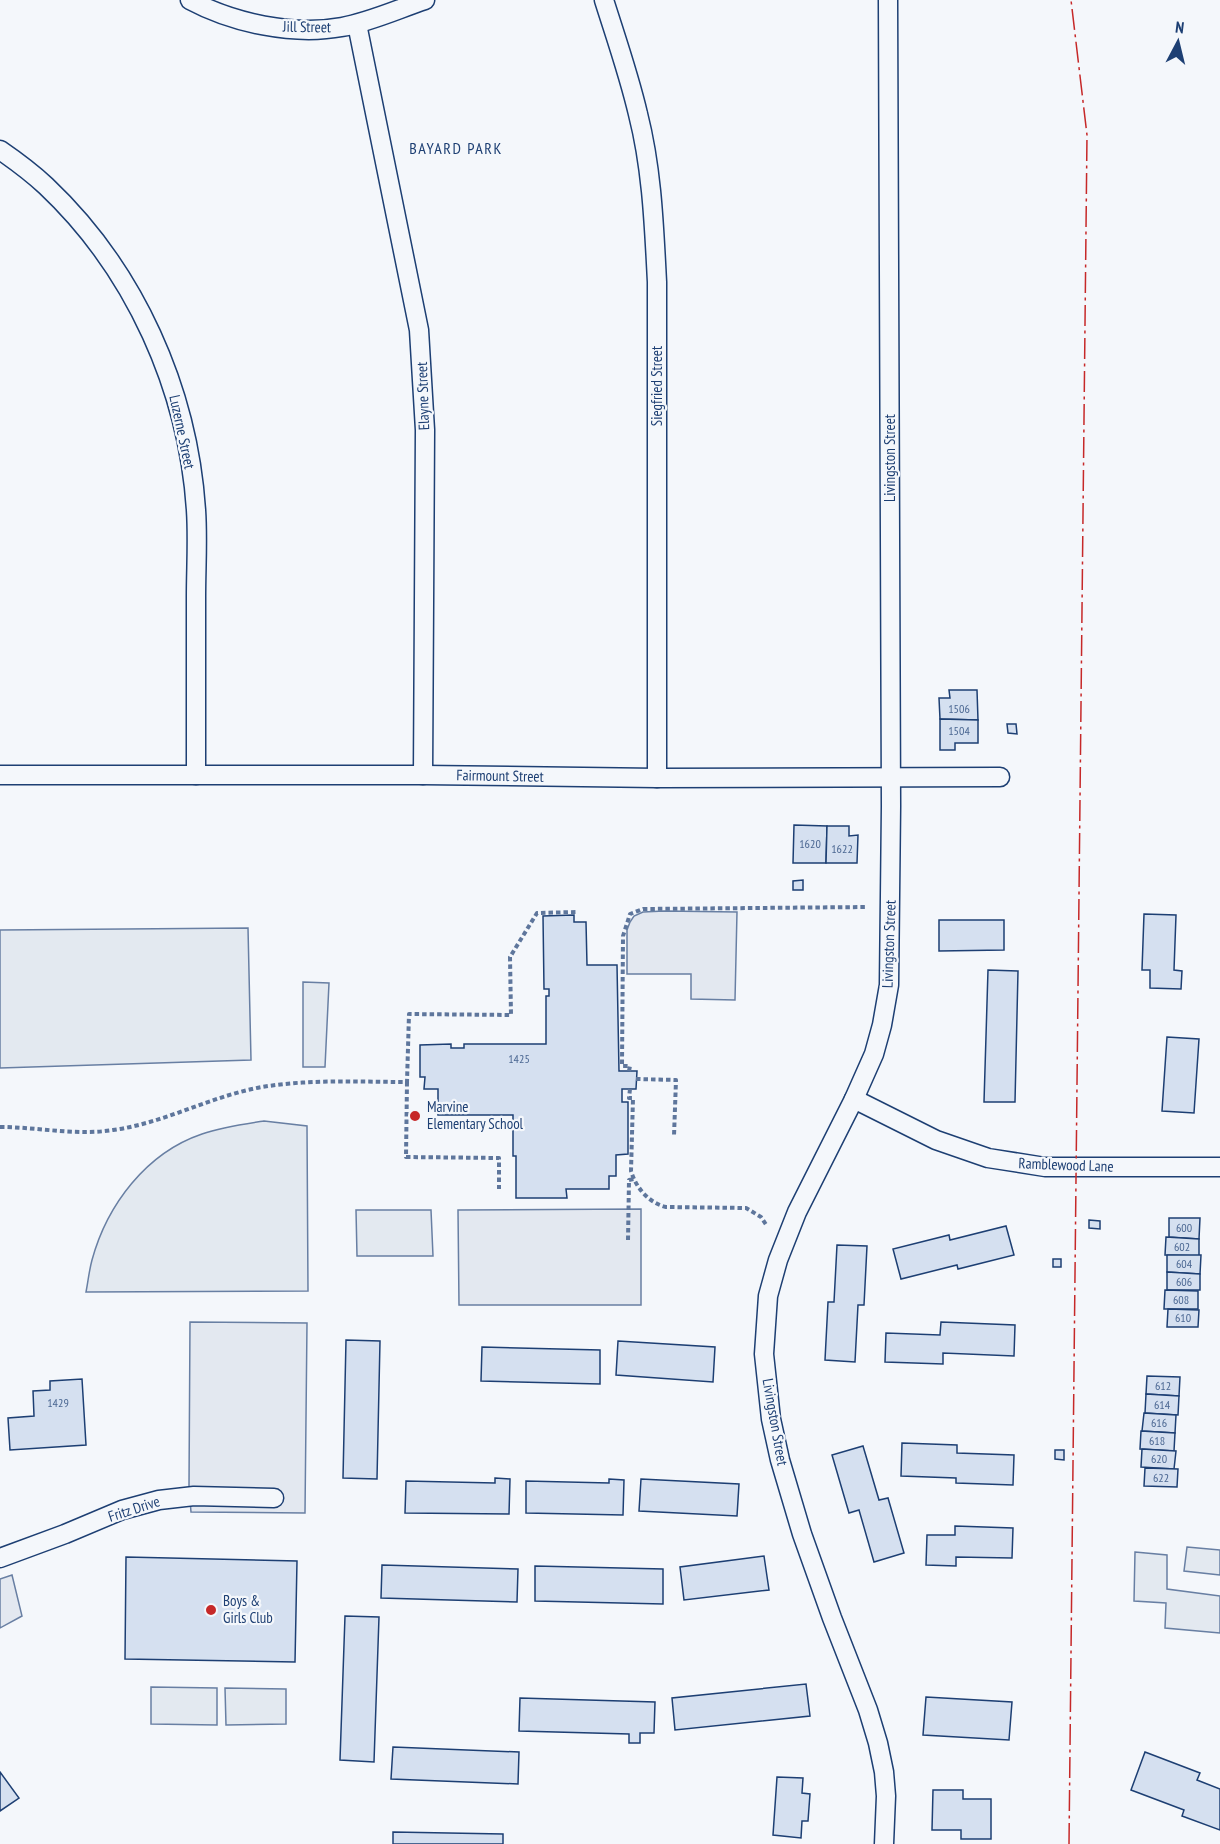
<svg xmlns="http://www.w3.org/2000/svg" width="1220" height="1844" viewBox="0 0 1220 1844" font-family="'PT Sans Narrow',sans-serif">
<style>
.green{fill:#e3e9f0;stroke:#687fa3;stroke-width:1.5}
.parking{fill:#e3e8f0;stroke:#687fa3;stroke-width:1.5}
.building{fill:#d5e0f0;stroke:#1d3f73;stroke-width:1.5}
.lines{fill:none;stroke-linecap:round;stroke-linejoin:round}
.street-casing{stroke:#1d3f73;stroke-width:21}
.path{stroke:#5e769c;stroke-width:4;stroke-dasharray:4.5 3;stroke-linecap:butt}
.street{stroke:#f4f7fb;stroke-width:18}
.power{stroke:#c62828;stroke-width:1.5;stroke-dasharray:21 4.5 3 4.5;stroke-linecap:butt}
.poi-dot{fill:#c62828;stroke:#f4f7fb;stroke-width:2}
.labels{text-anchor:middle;stroke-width:4.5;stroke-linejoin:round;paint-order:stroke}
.number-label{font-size:12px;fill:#4b6792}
.street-label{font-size:15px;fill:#1d3f73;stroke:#f4f7fb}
.poi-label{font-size:15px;fill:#1d3f73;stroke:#f4f7fb;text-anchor:start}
.neighbourhood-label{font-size:16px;letter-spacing:1.5px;fill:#1d3f73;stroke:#f4f7fb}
</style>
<rect width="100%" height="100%" fill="#f4f7fb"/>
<g class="green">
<path d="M 248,928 L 251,1060 L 0,1068 L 0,930 Z"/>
<path d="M 303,982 L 329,983 L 325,1067 L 303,1067 Z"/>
<path d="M 264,1121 L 307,1126 L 308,1291 L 86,1292 C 88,1282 89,1271 92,1260 C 107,1205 146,1153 202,1134 C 222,1127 244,1124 264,1121 Z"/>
<path d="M 356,1210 L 431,1210 L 433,1256 L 357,1256 Z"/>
<path d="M 1187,1547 L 1220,1550 L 1220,1575 L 1184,1571 Z"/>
<path d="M 1135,1552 L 1167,1555 L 1167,1589 L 1220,1596 L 1220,1633 L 1165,1628 L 1166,1603 L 1134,1601 Z"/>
<path d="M 151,1687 L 217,1688 L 217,1725 L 151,1724 Z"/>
<path d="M 225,1688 L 286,1689 L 286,1724 L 226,1725 Z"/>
</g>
<g class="parking">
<path d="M 664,911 L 737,912 L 735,1000 L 691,999 L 691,974 L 627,974 L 627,930 L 630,922 L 634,916 L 643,912 Z"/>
<path d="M 641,1209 L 641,1305 L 459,1305 L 458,1210 Z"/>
<path d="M 190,1322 L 307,1323 L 305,1513 L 191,1512 L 189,1487 Z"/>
<path d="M 12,1575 L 22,1616 L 0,1628 L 0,1579 Z"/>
</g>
<g class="building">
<path d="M 949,690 L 977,690 L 978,720 L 940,719 L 939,698 L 950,698 Z"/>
<path d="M 940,719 L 978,720 L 978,743 L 955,743 L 955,750 L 940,750 Z"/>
<path d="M 1007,724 L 1016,724 L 1017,734 L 1008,733 Z"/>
<path d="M 794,825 L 827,826 L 826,863 L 793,863 Z"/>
<path d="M 827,826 L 849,826 L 849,836 L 858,835 L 857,863 L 826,863 Z"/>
<path d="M 803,880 L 803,890 L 793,890 L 793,881 Z"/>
<path d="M 1144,914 L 1176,915 L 1174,970 L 1182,971 L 1181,989 L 1150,988 L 1150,970 L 1142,970 Z"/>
<path d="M 574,915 L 574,922 L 586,922 L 587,965 L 617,965 L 619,1071 L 637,1071 L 636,1089 L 622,1089 L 622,1102 L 628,1102 L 628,1154 L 616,1155 L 616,1176 L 609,1176 L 609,1189 L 566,1189 L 567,1198 L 516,1198 L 516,1156 L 513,1156 L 513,1115 L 438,1115 L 438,1089 L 424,1089 L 425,1077 L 420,1077 L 420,1045 L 451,1044 L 451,1048 L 464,1048 L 464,1044 L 546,1044 L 546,996 L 549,996 L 549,989 L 544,989 L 543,916 Z"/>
<path d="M 939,920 L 1004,920 L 1004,950 L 939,951 Z"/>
<path d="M 988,970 L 1018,971 L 1015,1102 L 984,1102 Z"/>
<path d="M 1167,1037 L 1199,1039 L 1194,1113 L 1162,1111 Z"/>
<path d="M 1169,1218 L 1200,1218 L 1199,1239 L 1169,1237 Z"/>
<path d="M 1089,1220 L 1100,1221 L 1100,1229 L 1089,1228 Z"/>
<path d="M 1006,1226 L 1014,1255 L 958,1269 L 957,1265 L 901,1279 L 893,1249 L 949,1235 L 950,1240 Z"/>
<path d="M 1166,1237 L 1199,1239 L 1199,1256 L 1165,1255 Z"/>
<path d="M 837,1245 L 867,1246 L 864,1305 L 858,1305 L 855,1362 L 825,1360 L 828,1302 L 834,1302 Z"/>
<path d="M 1167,1255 L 1201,1255 L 1200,1274 L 1167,1272 Z"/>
<rect x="1053" y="1259" width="8" height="8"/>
<path d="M 1167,1272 L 1200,1274 L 1200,1290 L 1167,1290 Z"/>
<path d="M 1165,1290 L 1198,1291 L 1198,1309 L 1164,1309 Z"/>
<path d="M 1168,1309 L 1199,1310 L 1198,1327 L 1167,1327 Z"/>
<path d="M 941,1322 L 1015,1325 L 1014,1356 L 943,1353 L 943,1364 L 885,1362 L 886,1333 L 940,1335 Z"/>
<path d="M 346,1340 L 380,1341 L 377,1479 L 343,1478 Z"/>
<path d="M 618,1341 L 715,1347 L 713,1382 L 616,1375 Z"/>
<path d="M 482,1347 L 600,1350 L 600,1384 L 481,1381 Z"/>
<path d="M 1147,1376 L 1180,1377 L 1179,1396 L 1146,1394 Z"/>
<path d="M 82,1379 L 86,1445 L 10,1450 L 8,1418 L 34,1416 L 33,1391 L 50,1390 L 50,1381 Z"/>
<path d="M 1146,1394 L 1179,1396 L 1178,1415 L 1145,1413 Z"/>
<path d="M 1144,1413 L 1176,1415 L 1175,1433 L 1142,1431 Z"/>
<path d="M 1141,1431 L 1175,1433 L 1174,1451 L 1140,1449 Z"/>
<path d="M 902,1443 L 957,1445 L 957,1453 L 1014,1455 L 1013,1485 L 956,1483 L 956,1478 L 901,1476 Z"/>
<path d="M 863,1446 L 879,1500 L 888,1498 L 904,1553 L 874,1562 L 859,1510 L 849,1513 L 832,1455 Z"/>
<path d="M 1142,1449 L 1176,1451 L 1174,1469 L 1141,1467 Z"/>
<path d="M 1055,1450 L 1064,1450 L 1064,1460 L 1055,1459 Z"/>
<path d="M 1145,1468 L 1178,1469 L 1177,1487 L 1144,1486 Z"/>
<path d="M 495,1478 L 510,1479 L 509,1514 L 405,1513 L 406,1481 L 495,1483 Z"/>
<path d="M 609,1479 L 624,1480 L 623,1515 L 526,1513 L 526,1481 L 609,1483 Z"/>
<path d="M 641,1479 L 739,1484 L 737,1516 L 639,1511 Z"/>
<path d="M 955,1526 L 1013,1528 L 1012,1558 L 956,1557 L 956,1566 L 926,1565 L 927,1535 L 955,1535 Z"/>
<path d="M 764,1556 L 769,1590 L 684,1600 L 680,1567 Z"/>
<path d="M 126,1557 L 297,1561 L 295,1662 L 125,1659 Z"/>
<path d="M 382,1565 L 518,1569 L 517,1602 L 381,1598 Z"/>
<path d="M 535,1566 L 663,1569 L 663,1604 L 535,1601 Z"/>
<path d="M 345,1616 L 379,1617 L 374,1762 L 340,1760 Z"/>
<path d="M 806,1684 L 810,1716 L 675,1730 L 672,1698 Z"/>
<path d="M 926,1697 L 1012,1702 L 1009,1740 L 923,1735 Z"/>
<path d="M 520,1698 L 655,1702 L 654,1733 L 640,1733 L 640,1743 L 629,1743 L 629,1734 L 519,1731 Z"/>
<path d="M 393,1747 L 519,1752 L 518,1784 L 391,1779 Z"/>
<path d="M 1145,1752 L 1200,1773 L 1197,1780 L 1220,1789 L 1220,1830 L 1182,1816 L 1184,1810 L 1131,1790 Z"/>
<path d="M 0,1772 L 19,1798 L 0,1811 Z"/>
<path d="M 777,1777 L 803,1778 L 802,1793 L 810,1794 L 808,1821 L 802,1821 L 801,1838 L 773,1835 Z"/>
<path d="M 933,1790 L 963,1790 L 963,1799 L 991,1799 L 991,1839 L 961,1839 L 961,1830 L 932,1830 Z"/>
<path d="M 393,1832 L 503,1834 L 503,1844 L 393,1844 Z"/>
</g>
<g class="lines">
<defs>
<g id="street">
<path d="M 190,0 C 233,23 293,36 342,27 C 370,22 398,9 425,0"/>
<path d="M 604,0 C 616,38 629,75 638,114 C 652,169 654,225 657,282 L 657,778"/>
<path d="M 357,24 L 419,330 L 425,430 L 423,775"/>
<path d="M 0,150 C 16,161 32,173 46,186 C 135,270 188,389 196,510 C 198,539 196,568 196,597 C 196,656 196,715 196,775"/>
<path d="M 0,775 L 423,775 L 657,778 L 1000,777"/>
<path d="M 854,1099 L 936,1140 L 988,1158 L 1045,1167 L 1220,1167"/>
<path d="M 0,1558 L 65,1534 L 122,1510 L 159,1500 L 194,1496 L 274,1498"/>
<path d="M 884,1844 L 886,1796 L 884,1772 L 878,1743 L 868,1710 L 832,1618 L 802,1534 L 780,1460 L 771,1419 L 764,1354 L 768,1296 L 778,1260 L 797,1212 L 854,1099 L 874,1054 L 882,1025 L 889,985 L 891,806 L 888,0"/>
</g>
</defs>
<use href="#street" class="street-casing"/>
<g class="path">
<path d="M 629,1071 L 630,1066 L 622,1066 L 623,936 L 630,914 L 643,909 L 867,907"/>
<path d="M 636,1079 L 676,1080 L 674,1136"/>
<path d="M 407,1082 L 406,1157 L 499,1158 L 499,1189"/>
<path d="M 630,1089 L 629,1098 L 633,1098 L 631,1171 C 636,1188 649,1203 666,1207 L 746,1208 L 761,1217 L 767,1226"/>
<path d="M 0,1127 C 38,1127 76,1136 113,1130 C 165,1123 211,1096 262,1087 C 310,1079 359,1082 407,1082 L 409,1014 L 511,1015 L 510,957 L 537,913 L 577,912"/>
<path d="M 628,1240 L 629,1180 L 634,1179"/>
</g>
<use href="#street" class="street"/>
<path class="power" d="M 1069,1844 L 1087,135 L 1071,0"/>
</g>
<g class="poi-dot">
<circle cx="415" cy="1116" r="6"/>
<circle cx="211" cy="1610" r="6"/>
</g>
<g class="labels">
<g class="number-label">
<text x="959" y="713">1506</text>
<text x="959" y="735">1504</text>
<text x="810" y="848">1620</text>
<text x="842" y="853">1622</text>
<text x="519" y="1063">1425</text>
<text x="1184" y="1232">600</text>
<text x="1182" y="1251">602</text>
<text x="1184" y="1268">604</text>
<text x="1184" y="1286">606</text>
<text x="1181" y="1304">608</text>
<text x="1183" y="1322">610</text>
<text x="1163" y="1390">612</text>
<text x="58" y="1407">1429</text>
<text x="1162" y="1409">614</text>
<text x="1159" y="1427">616</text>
<text x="1157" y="1445">618</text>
<text x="1159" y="1463">620</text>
<text x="1161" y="1482">622</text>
</g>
<g class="street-label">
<text transform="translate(307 27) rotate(1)" y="5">Jill Street</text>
<text transform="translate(657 386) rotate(-90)" y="5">Siegfried Street</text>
<text transform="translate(423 396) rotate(-92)" y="5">Elayne Street</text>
<text transform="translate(182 432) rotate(78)" y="5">Luzerne Street</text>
<text transform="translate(890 458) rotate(-90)" y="5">Livingston Street</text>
<text transform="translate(500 776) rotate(1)" y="5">Fairmount Street</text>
<text transform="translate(889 944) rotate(-88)" y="5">Livingston Street</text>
<text transform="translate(1066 1165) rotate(2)" y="5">Ramblewood Lane</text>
<text transform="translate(775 1422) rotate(80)" y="5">Livingston Street</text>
<text transform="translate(134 1509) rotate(-18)" y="5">Fritz Drive</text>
</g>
<g class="poi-label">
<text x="427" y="1112">Marvine<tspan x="427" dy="17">Elementary School</tspan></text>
<text x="223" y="1606">Boys &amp;<tspan x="223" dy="17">Girls Club</tspan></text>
</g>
<g class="neighbourhood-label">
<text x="456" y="154">BAYARD PARK</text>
</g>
</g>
<g transform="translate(1178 42) rotate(7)" stroke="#f4f7fb" stroke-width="4.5" paint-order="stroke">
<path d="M0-4.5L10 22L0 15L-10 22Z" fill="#1d3f73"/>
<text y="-9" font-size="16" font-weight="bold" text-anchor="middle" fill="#1d3f73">N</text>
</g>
</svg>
